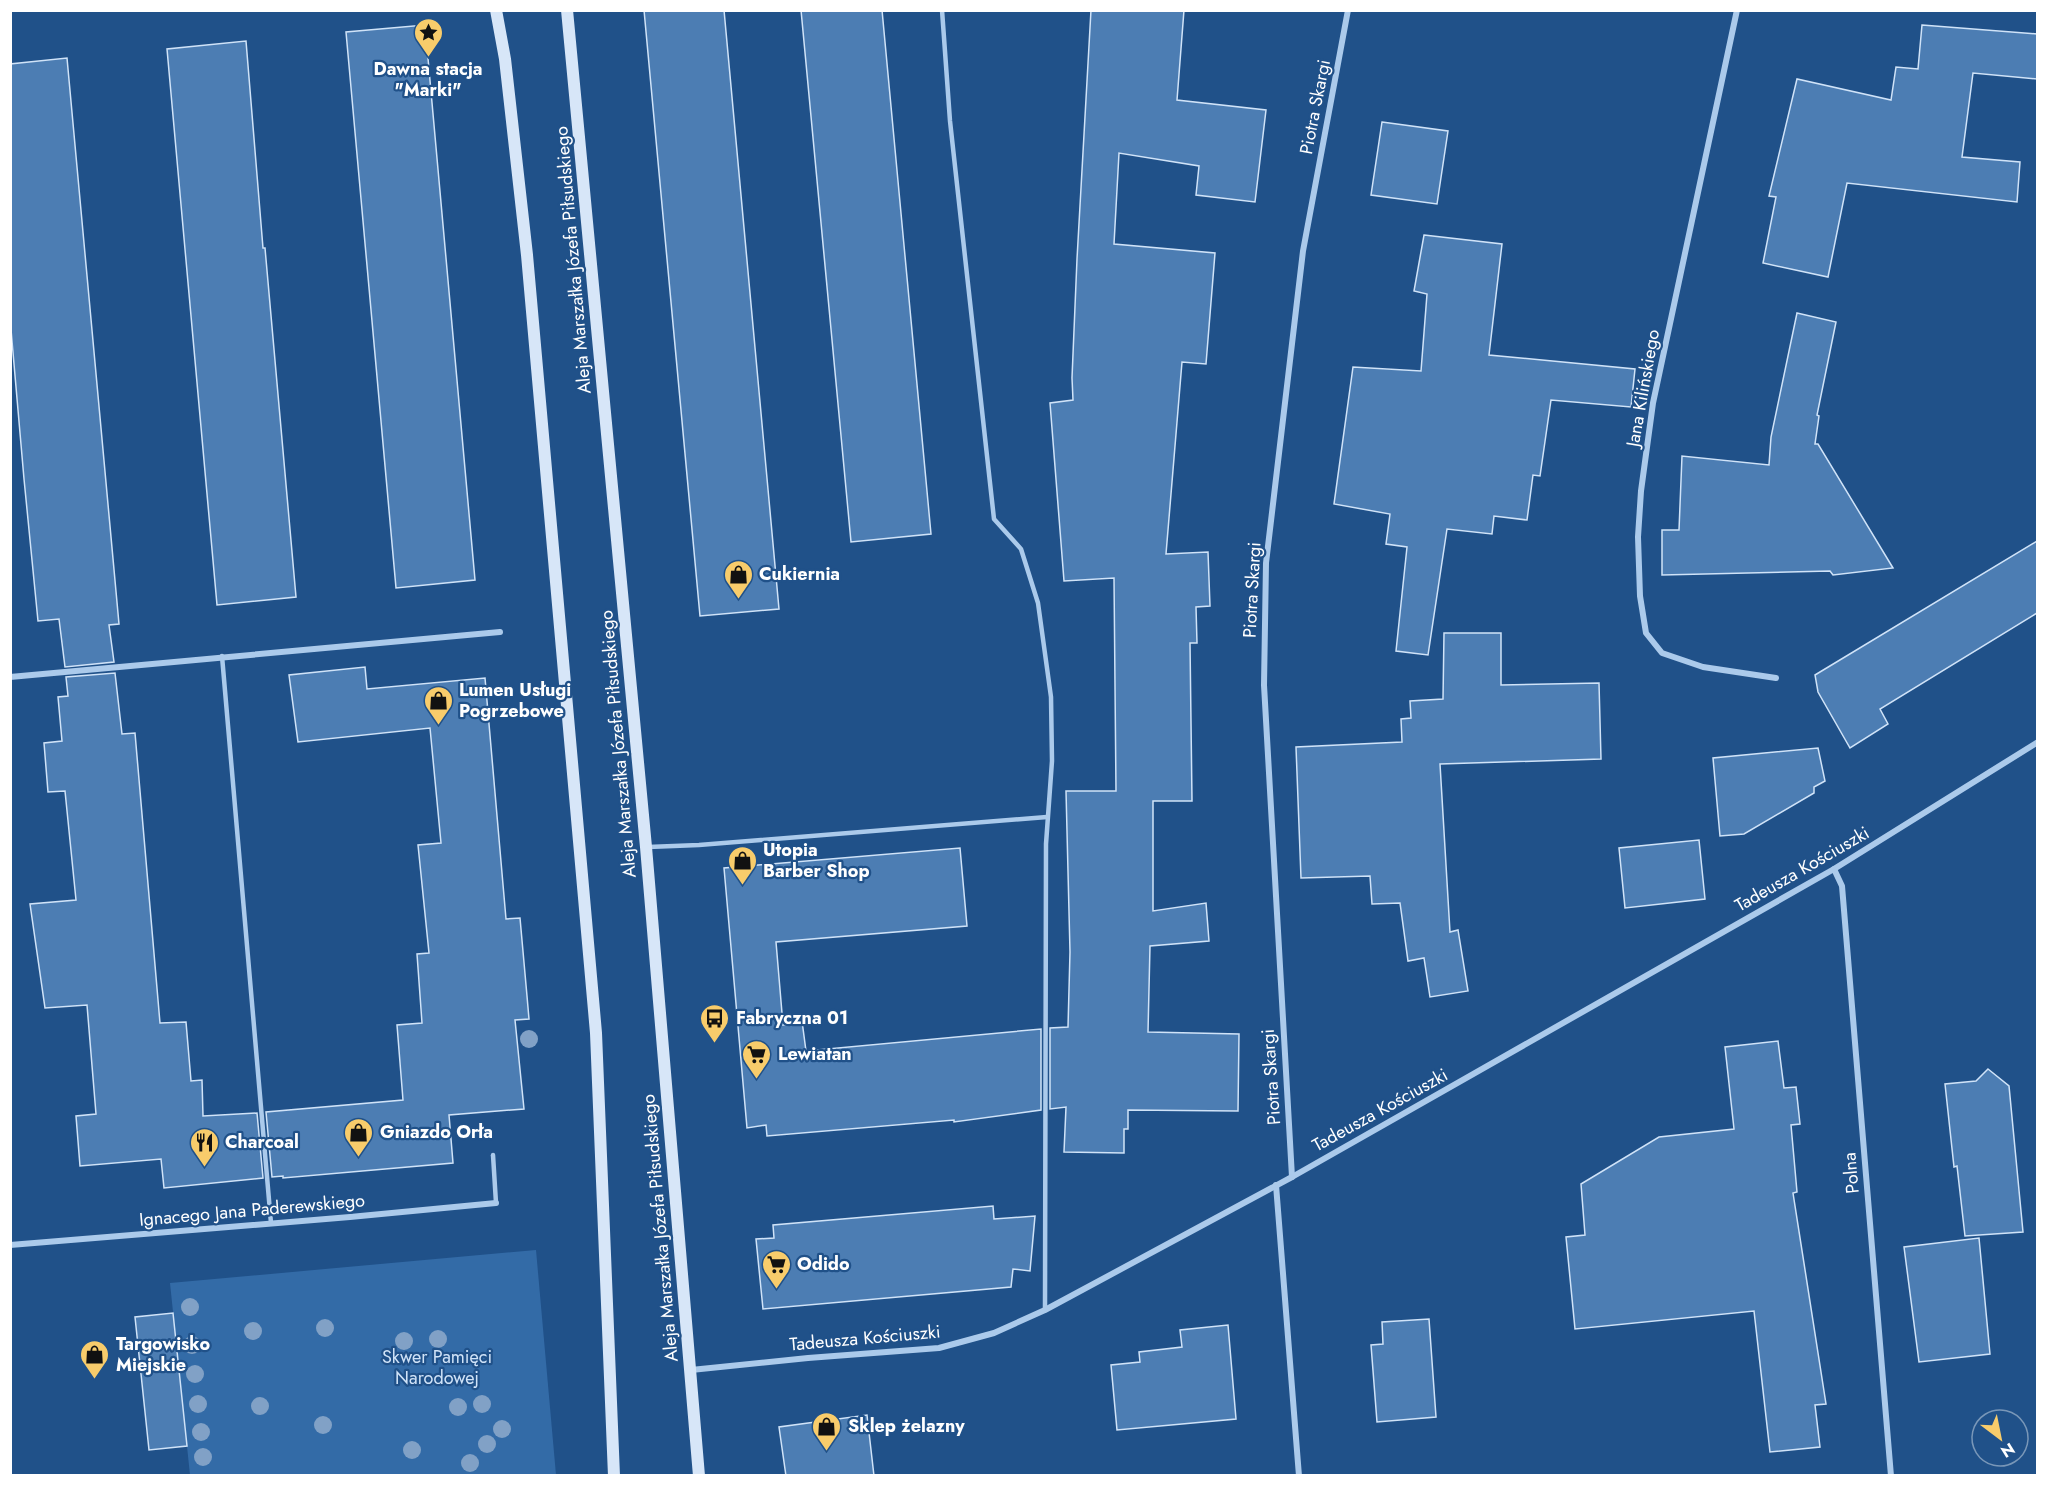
<svg xmlns="http://www.w3.org/2000/svg" width="2048" height="1486" viewBox="0 0 2048 1486" font-family="Jost,sans-serif">
<style>
.green{fill:#336ba7}
.building{fill:#4c7db3;stroke:#d0e3f8;stroke-width:1.5}
.lines{fill:none;stroke-linecap:round;stroke-linejoin:round}
.lane{stroke:#abcaeb;stroke-width:4.5}
.street{stroke:#abcaeb;stroke-width:6}
.secondary{stroke:#d7e6f8;stroke-width:12}
.tree{fill:#81a1c6}
.labels{text-anchor:middle;stroke-width:4.5;stroke-linejoin:round;paint-order:stroke}
.poi-label{font-size:18px;font-weight:bold;fill:#fff;stroke:#205189;text-anchor:start}
.street-label{font-size:18px;fill:#fff;stroke:#205189}
.park-label{font-size:18px;fill:#d0e3f8;stroke:#205189}
</style>
<rect width="100%" height="100%" fill="#205189"/>
<path class="green" d="M 536,1250 L 556,1475 L 190,1475 L 170,1283 Z"/>
<g class="building">
<path d="M 644,10 L 724,10 L 779,609 L 700,616 Z"/>
<path d="M 801,10 L 882,10 L 931,534 L 851,542 Z"/>
<path d="M 1091,10 L 1184,10 L 1177,100 L 1266,110 L 1255,202 L 1196,195 L 1199,166 L 1119,153 L 1114,244 L 1215,253 L 1206,364 L 1182,362 L 1166,554 L 1208,552 L 1210,606 L 1196,607 L 1197,643 L 1190,643 L 1192,801 L 1153,801 L 1153,911 L 1206,903 L 1209,941 L 1150,946 L 1148,1032 L 1239,1034 L 1238,1111 L 1128,1110 L 1128,1129 L 1124,1129 L 1124,1153 L 1064,1152 L 1066,1107 L 1050,1109 L 1050,1028 L 1068,1027 L 1070,952 L 1066,791 L 1116,791 L 1114,578 L 1064,581 L 1050,403 L 1073,400 L 1072,378 L 1077,259 Z"/>
<path d="M 425,25 L 475,580 L 396,588 L 346,32 Z"/>
<path d="M 1922,25 L 2037,34 L 2037,79 L 1973,73 L 1962,157 L 2020,162 L 2017,202 L 1847,183 L 1828,277 L 1763,263 L 1776,197 L 1769,196 L 1797,79 L 1891,100 L 1896,67 L 1918,69 Z"/>
<path d="M 246,41 L 263,248 L 265,248 L 296,597 L 217,605 L 167,49 Z"/>
<path d="M 67,58 L 119,624 L 109,625 L 114,662 L 65,667 L 59,619 L 38,621 L 24,479 L 10,318 L 10,64 Z"/>
<path d="M 1382,122 L 1448,131 L 1437,204 L 1371,195 Z"/>
<path d="M 1424,235 L 1502,244 L 1489,355 L 1635,369 L 1631,407 L 1551,400 L 1540,476 L 1533,475 L 1527,520 L 1494,516 L 1492,534 L 1447,529 L 1428,655 L 1396,651 L 1407,547 L 1386,544 L 1390,514 L 1334,504 L 1353,367 L 1421,371 L 1427,294 L 1414,291 Z"/>
<path d="M 1797,313 L 1836,322 L 1817,415 L 1819,416 L 1815,444 L 1818,444 L 1893,568 L 1833,575 L 1830,571 L 1662,575 L 1662,530 L 1679,530 L 1682,456 L 1769,465 L 1771,437 Z"/>
<path d="M 2037,541 L 2037,613 L 1880,709 L 1888,724 L 1850,748 L 1818,692 L 1815,675 Z"/>
<path d="M 1444,633 L 1501,633 L 1501,685 L 1599,683 L 1601,759 L 1440,764 L 1450,932 L 1458,930 L 1468,991 L 1430,997 L 1424,958 L 1408,961 L 1400,903 L 1372,904 L 1370,876 L 1301,878 L 1296,747 L 1402,742 L 1401,719 L 1411,718 L 1410,701 L 1443,699 Z"/>
<path d="M 365,667 L 367,689 L 485,678 L 506,919 L 520,918 L 527,996 L 529,1019 L 515,1020 L 524,1109 L 449,1115 L 453,1163 L 283,1178 L 283,1176 L 272,1177 L 266,1112 L 403,1100 L 397,1025 L 422,1023 L 417,954 L 429,953 L 418,845 L 441,843 L 430,728 L 298,742 L 289,675 Z"/>
<path d="M 115,673 L 122,734 L 135,733 L 160,1023 L 186,1022 L 191,1081 L 202,1080 L 203,1116 L 257,1113 L 263,1178 L 164,1188 L 161,1159 L 80,1166 L 76,1116 L 96,1114 L 87,1005 L 45,1008 L 30,904 L 76,900 L 65,791 L 48,792 L 44,743 L 62,741 L 58,697 L 68,696 L 66,677 Z"/>
<path d="M 1818,748 L 1825,781 L 1814,787 L 1814,793 L 1744,834 L 1720,836 L 1713,758 Z"/>
<path d="M 1699,840 L 1705,899 L 1625,908 L 1619,848 Z"/>
<path d="M 960,848 L 967,926 L 776,942 L 783,1025 L 802,1021 L 806,1051 L 1041,1029 L 1041,1110 L 954,1122 L 954,1120 L 767,1136 L 766,1125 L 747,1128 L 724,868 Z"/>
<path d="M 1778,1041 L 1784,1088 L 1796,1087 L 1800,1124 L 1791,1125 L 1797,1192 L 1793,1193 L 1826,1404 L 1815,1405 L 1820,1447 L 1770,1452 L 1754,1311 L 1575,1329 L 1566,1237 L 1585,1235 L 1581,1184 L 1659,1137 L 1734,1129 L 1725,1047 Z"/>
<path d="M 1988,1069 L 2009,1086 L 2023,1232 L 1965,1236 L 1957,1166 L 1954,1167 L 1945,1084 L 1976,1081 Z"/>
<path d="M 993,1206 L 994,1219 L 1035,1216 L 1030,1271 L 1013,1269 L 1011,1287 L 763,1309 L 756,1239 L 774,1238 L 773,1225 Z"/>
<path d="M 1979,1238 L 1990,1354 L 1919,1362 L 1904,1247 Z"/>
<path d="M 173,1313 L 187,1446 L 149,1450 L 135,1317 Z"/>
<path d="M 1429,1319 L 1436,1417 L 1377,1422 L 1371,1345 L 1383,1344 L 1382,1322 Z"/>
<path d="M 1228,1325 L 1236,1419 L 1117,1430 L 1111,1365 L 1140,1362 L 1139,1352 L 1182,1347 L 1180,1330 Z"/>
<path d="M 867,1415 L 874,1476 L 786,1476 L 779,1427 Z"/>
</g>
<g class="lines">
<g class="lane">
<path d="M 942,10 L 950,121 L 994,519 L 1021,549 L 1038,603 L 1051,697 L 1052,761 L 1046,844 L 1045,1310"/>
<path d="M 222,656 L 271,1223"/>
<path d="M 648,847 L 699,845 L 1047,817"/>
<path d="M 493,1155 L 496,1203"/>
</g>
<g class="street">
<path d="M 1737,10 L 1653,403 L 1641,491 L 1638,537 L 1640,596 L 1646,633 L 1662,653 L 1703,667 L 1776,678"/>
<path d="M 10,677 L 500,632"/>
<path d="M 1834,869 L 1842,886 L 1891,1476"/>
<path d="M 1292,1177 L 1264,685 L 1266,563 L 1303,251 L 1348,10"/>
<path d="M 1276,1185 L 1299,1476"/>
<path d="M 10,1245 L 350,1217 L 496,1203"/>
<path d="M 691,1370 L 808,1358 L 939,1348 L 994,1333 L 1045,1310 L 1292,1177 L 1834,869 L 2038,742"/>
</g>
<g class="secondary">
<path d="M 496,10 L 505,59 L 527,255 L 596,1033 L 614,1476"/>
<path d="M 567,10 L 646,847 L 699,1476"/>
</g>
</g>
<g class="tree">
<circle cx="529" cy="1039" r="9"/>
<circle cx="190" cy="1307" r="9"/>
<circle cx="325" cy="1328" r="9"/>
<circle cx="253" cy="1331" r="9"/>
<circle cx="438" cy="1339" r="9"/>
<circle cx="404" cy="1341" r="9"/>
<circle cx="192" cy="1345" r="9"/>
<circle cx="195" cy="1374" r="9"/>
<circle cx="198" cy="1404" r="9"/>
<circle cx="482" cy="1404" r="9"/>
<circle cx="260" cy="1406" r="9"/>
<circle cx="458" cy="1407" r="9"/>
<circle cx="323" cy="1425" r="9"/>
<circle cx="502" cy="1429" r="9"/>
<circle cx="201" cy="1432" r="9"/>
<circle cx="487" cy="1444" r="9"/>
<circle cx="412" cy="1450" r="9"/>
<circle cx="203" cy="1457" r="9"/>
<circle cx="470" cy="1463" r="9"/>
</g>
<defs>
<symbol id="sight-pin" viewBox="-11 -11 22 30"><path d="M0 17L-7.5 6A9.5 9.5 0 1 1 7.5 6Z" fill="#f8cc6b" stroke="#205189"/><path d="M0-6L1.8-2.2L6-1.7L2.9 1.2L3.7 5.4L0 3.3L-3.7 5.4L-2.9 1.2L-6-1.7L-1.8-2.2Z" fill="#111"/></symbol>
<symbol id="shop-pin" viewBox="-11 -11 22 30"><path d="M0 17L-7.5 6A9.5 9.5 0 1 1 7.5 6Z" fill="#f8cc6b" stroke="#205189"/><path d="M-5-2.5h2.3a2.7 3.5 0 0 1 5.4 0H5L5.5 6h-11ZM-1.5-2.5h3a1.5 2.3 0 0 0-3 0Z" fill="#111"/></symbol>
<symbol id="bus-pin" viewBox="-11 -11 22 30"><path d="M0 17L-7.5 6A9.5 9.5 0 1 1 7.5 6Z" fill="#f8cc6b" stroke="#205189"/><path d="M-5-6H5V4H4V6H2V4H-2V6H-4V4H-5ZM-3.5-4V0h7V-4ZM-3.5 1.2v1.5H-2V1.2ZM2 1.2v1.5H3.5V1.2Z" fill="#111"/></symbol>
<symbol id="supermarket-pin" viewBox="-11 -11 22 30"><path d="M0 17L-7.5 6A9.5 9.5 0 1 1 7.5 6Z" fill="#f8cc6b" stroke="#205189"/><path d="M-6-5.5h2.5l.6 2H6L4.5 2H-2.5L-4.4-4H-6ZM-1.5 3.2a1.3 1.3 0 1 0 .1 0ZM3 3.2a1.3 1.3 0 1 0 .1 0Z" fill="#111"/></symbol>
<symbol id="restaurant-pin" viewBox="-11 -11 22 30"><path d="M0 17L-7.5 6A9.5 9.5 0 1 1 7.5 6Z" fill="#f8cc6b" stroke="#205189"/><path d="M-5-6h1v4h1v-4h1v4h1v-4h1v5L-1.5 .5V6h-2V.5L-5-1ZM5-6V6H3V1.5H1.5Q1.5-4 5-6Z" fill="#111"/></symbol>
</defs>
<g fill-rule="evenodd">
<use href="#sight-pin" x="412" y="16" width="33" height="45"/>
<use href="#shop-pin" x="722" y="558" width="33" height="45"/>
<use href="#shop-pin" x="422" y="684" width="33" height="45"/>
<use href="#shop-pin" x="726" y="844" width="33" height="45"/>
<use href="#bus-pin" x="698" y="1002" width="33" height="45"/>
<use href="#supermarket-pin" x="740" y="1038" width="33" height="45"/>
<use href="#shop-pin" x="342" y="1116" width="33" height="45"/>
<use href="#restaurant-pin" x="188" y="1126" width="33" height="45"/>
<use href="#supermarket-pin" x="760" y="1248" width="33" height="45"/>
<use href="#shop-pin" x="78" y="1338" width="33" height="45"/>
<use href="#shop-pin" x="810" y="1410" width="33" height="45"/>
</g>
<g class="labels">
<g class="poi-label">
<text x="428" y="75" text-anchor="middle">Dawna stacja<tspan x="428" dy="21">"Marki"</tspan></text>
<text x="759" y="580">Cukiernia</text>
<text x="459" y="696">Lumen Usługi<tspan x="459" dy="21">Pogrzebowe</tspan></text>
<text x="763" y="856">Utopia<tspan x="763" dy="21">Barber Shop</tspan></text>
<text x="736" y="1024">Fabryczna 01</text>
<text x="778" y="1060">Lewiatan</text>
<text x="380" y="1138">Gniazdo Orła</text>
<text x="225" y="1148">Charcoal</text>
<text x="797" y="1270">Odido</text>
<text x="116" y="1350">Targowisko<tspan x="116" dy="21">Miejskie</tspan></text>
<text x="848" y="1432">Sklep żelazny</text>
</g>
<g class="street-label">
<text transform="translate(1315 107) rotate(-79)" y="6">Piotra Skargi</text>
<text transform="translate(573 260) rotate(-95)" y="6">Aleja Marszałka Józefa Piłsudskiego</text>
<text transform="translate(1643 388) rotate(-80)" y="6">Jana Kilińskiego</text>
<text transform="translate(1252 590) rotate(-87)" y="6">Piotra Skargi</text>
<text transform="translate(618 744) rotate(-95)" y="6">Aleja Marszałka Józefa Piłsudskiego</text>
<text transform="translate(1802 869) rotate(-30)" y="6">Tadeusza Kościuszki</text>
<text transform="translate(1271 1077) rotate(-94)" y="6">Piotra Skargi</text>
<text transform="translate(1380 1110) rotate(-29)" y="6">Tadeusza Kościuszki</text>
<text transform="translate(1851 1173) rotate(-95)" y="6">Polna</text>
<text transform="translate(252 1210) rotate(-5)" y="6">Ignacego Jana Paderewskiego</text>
<text transform="translate(660 1228) rotate(-95)" y="6">Aleja Marszałka Józefa Piłsudskiego</text>
<text transform="translate(865 1338) rotate(-5)" y="6">Tadeusza Kościuszki</text>
</g>
<g class="park-label">
<text x="437" y="1363">Skwer Pamięci<tspan x="437" dy="21">Narodowej</tspan></text>
</g>
</g>
<rect width="2048" height="1486" fill="none" stroke="#ffffff" stroke-width="24"/>
<g transform="translate(2000 1438) rotate(148)"><circle r="28" fill="#205189" stroke="#7997b8" stroke-width="1.5"/>
<path d="M0-4.5L10 22L0 15L-10 22Z" fill="#f8cc6b"/>
<text y="-9" font-size="16" font-weight="bold" text-anchor="middle" fill="#ffffff">N</text>
</g>
</svg>
